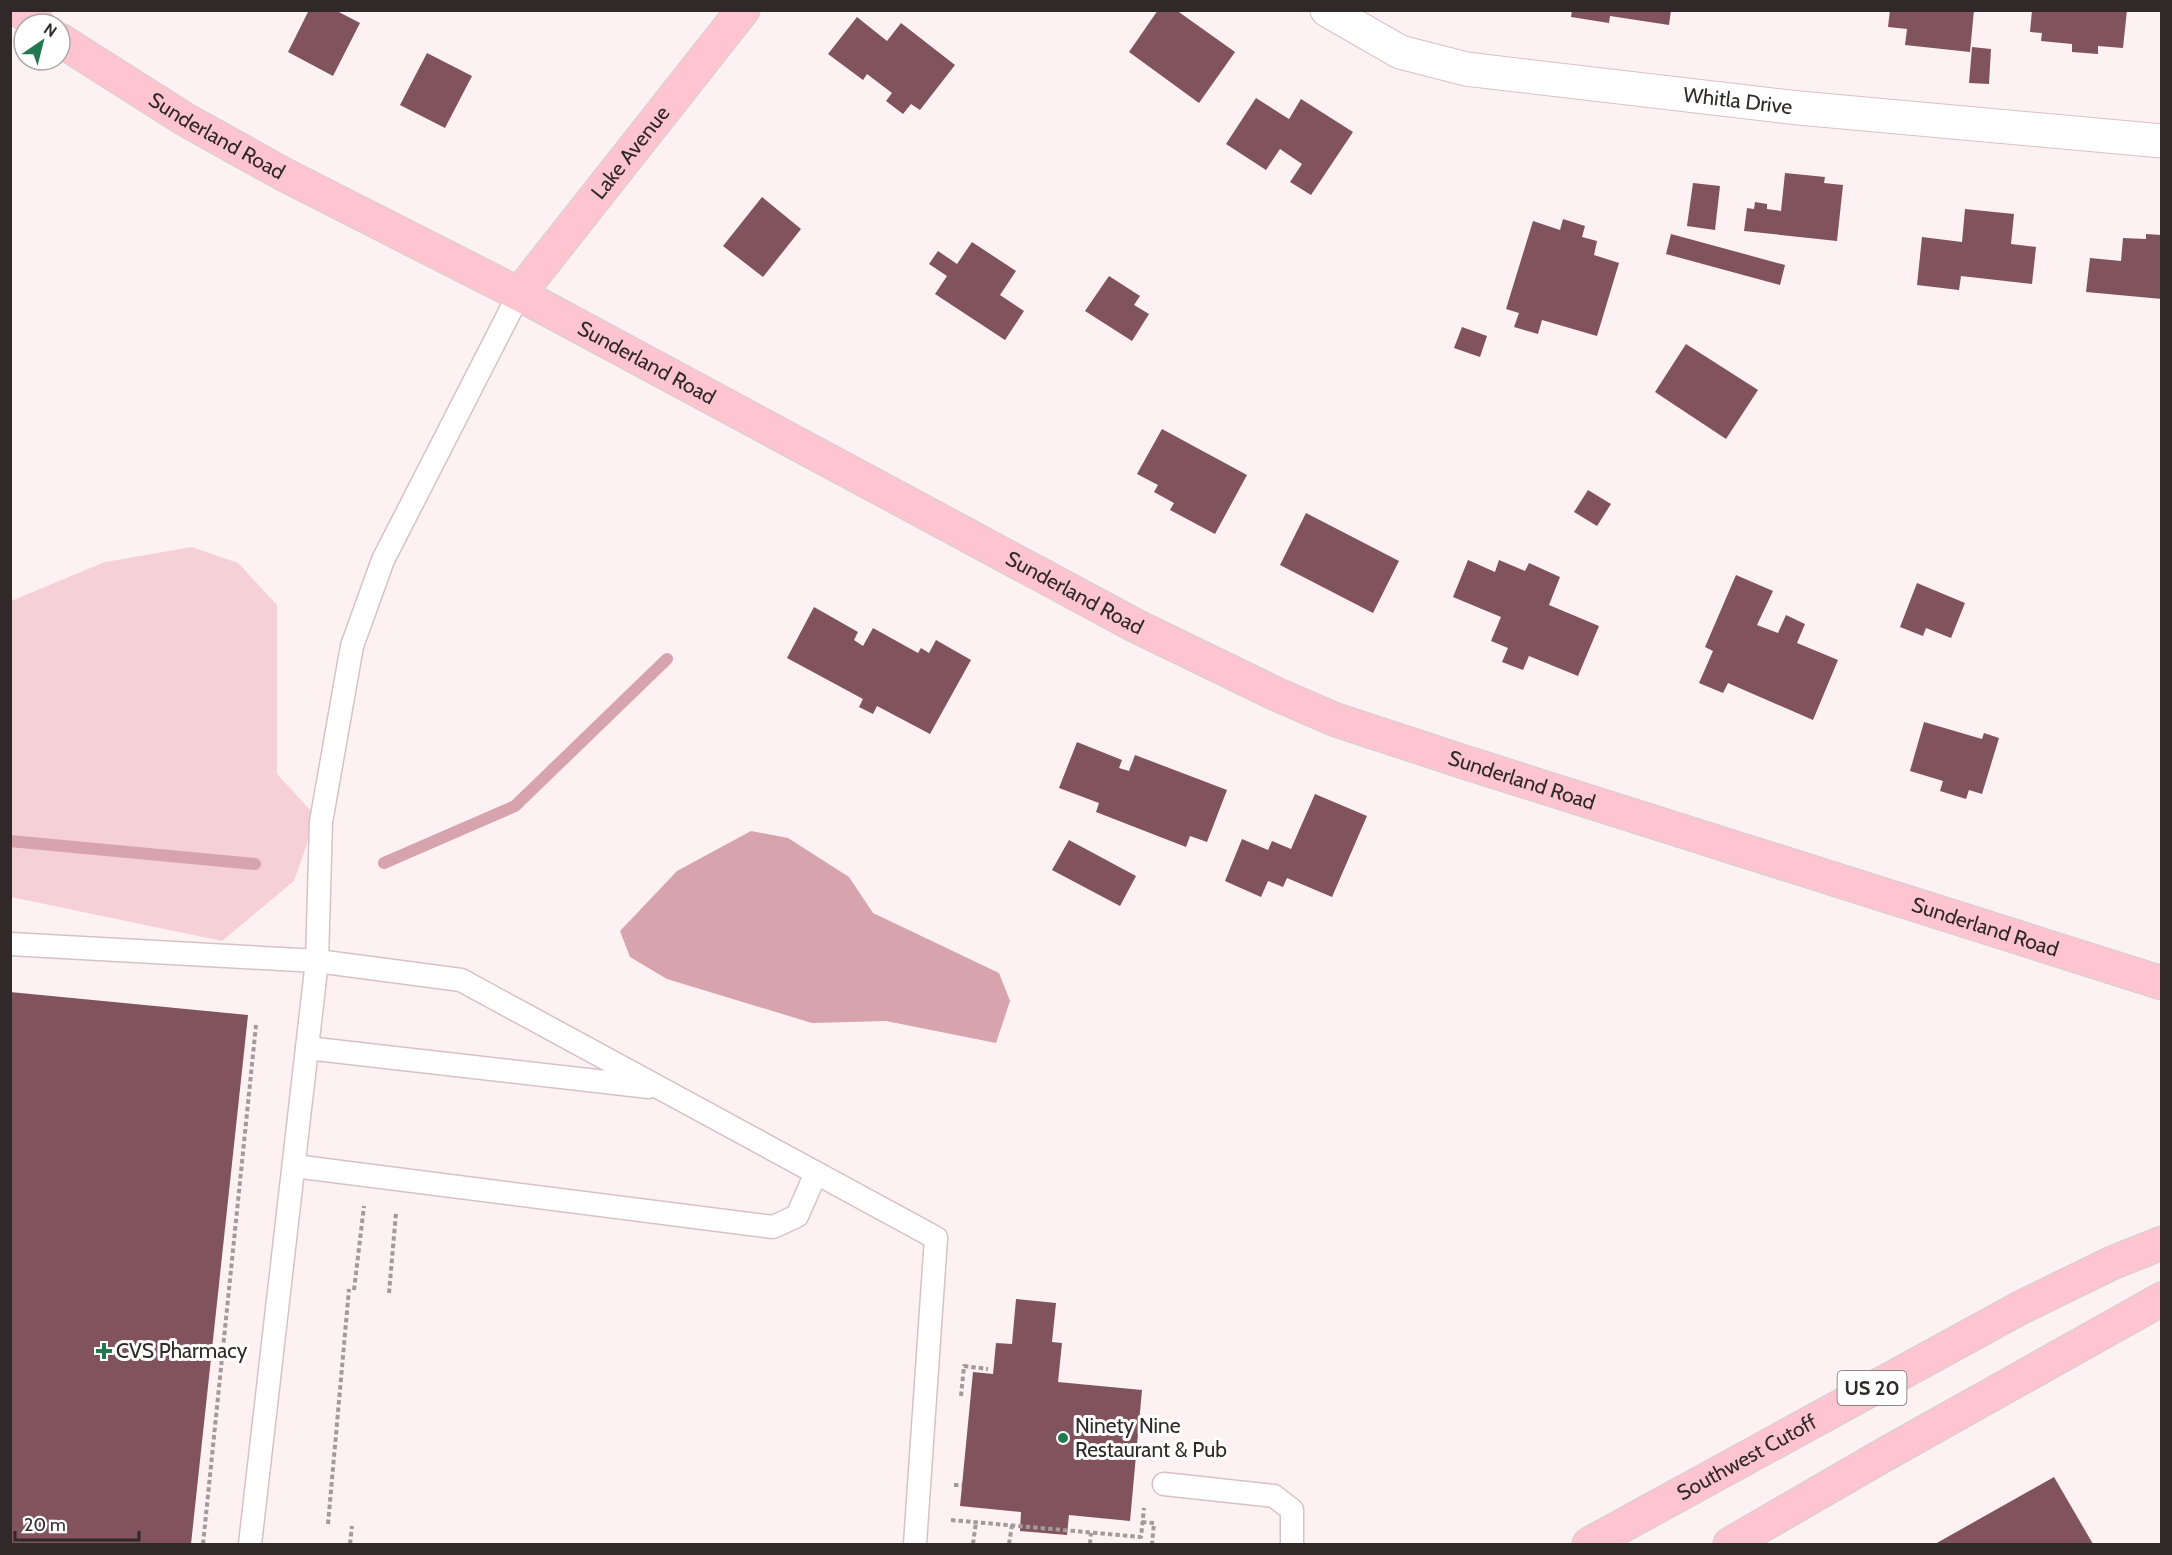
<svg xmlns="http://www.w3.org/2000/svg" width="2172" height="1555" viewBox="0 0 2172 1555" font-family="Cabin,sans-serif">
<style>
.green{fill:#f5d0d6}
.water{fill:#d7a3ac}
.lines{fill:none;stroke-linecap:round;stroke-linejoin:round}
.stream{stroke:#d7a3ac;stroke-width:12}
.building{fill:#81535c}
.service-casing{stroke:#d6c2c5;stroke-width:25}
.minor-casing{stroke:#d6c2c5;stroke-width:35}
.primary-casing{stroke:#d1d0d0;stroke-width:35}
.path{stroke:#a4999b;stroke-width:4;stroke-dasharray:4.5 3;stroke-linecap:butt}
.service{stroke:#fff;stroke-width:22}
.minor{stroke:#fff;stroke-width:33}
.primary{stroke:#fec5d1;stroke-width:33}
.poi-dot{fill:#22794d;stroke:#fff;stroke-width:2}
.labels{text-anchor:middle;stroke-width:6;stroke-linejoin:round;paint-order:stroke}
.shield{fill:#fff;stroke:#6e6869;stroke-width:1.5}
.shield-label{font-size:20px;font-weight:bold;fill:#302829}
.street-label{font-size:21px;fill:#302829;stroke:#fff}
.poi-label{font-size:21px;fill:#302829;stroke:#fff;text-anchor:start}
</style>
<rect width="100%" height="100%" fill="#fef1f3"/>
<path class="green" d="M 192,547 L 238,563 L 277,605 L 277,774 L 314,814 L 306,847 L 294,881 L 222,941 L 11,897 L 11,601 L 105,562 Z"/>
<path class="water" d="M 751,831 L 788,838 L 849,877 L 873,913 L 999,973 L 1010,1001 L 996,1043 L 886,1021 L 812,1023 L 667,979 L 630,957 L 620,931 L 677,871 Z"/>
<g class="lines">
<g class="stream">
<path d="M 10,841 L 255,864"/>
<path d="M 384,863 L 515,806 L 667,659"/>
</g>
</g>
<g class="building">
<path d="M 309,10 L 335,10 L 360,23 L 333,76 L 288,52 Z"/>
<path d="M 1158,10 L 1176,10 L 1235,52 L 1199,103 L 1129,52 Z"/>
<path d="M 1572,10 L 1671,10 L 1669,25 L 1610,16 L 1609,23 L 1571,17 Z"/>
<path d="M 1890,10 L 1974,10 L 1970,52 L 1905,45 L 1907,29 L 1888,27 Z"/>
<path d="M 2032,10 L 2127,10 L 2123,48 L 2098,46 L 2098,54 L 2072,52 L 2072,44 L 2041,41 L 2042,33 L 2030,32 Z"/>
<path d="M 857,17 L 887,41 L 901,23 L 955,65 L 920,110 L 911,104 L 903,114 L 886,101 L 892,93 L 867,74 L 863,80 L 828,54 Z"/>
<path d="M 1972,47 L 1991,49 L 1989,84 L 1969,83 Z"/>
<path d="M 427,53 L 472,76 L 445,128 L 400,105 Z"/>
<path d="M 1256,98 L 1289,119 L 1301,99 L 1353,132 L 1311,195 L 1290,182 L 1302,164 L 1280,149 L 1266,170 L 1226,144 Z"/>
<path d="M 1785,173 L 1825,177 L 1824,183 L 1843,185 L 1837,241 L 1744,231 L 1747,208 L 1754,209 L 1755,202 L 1767,204 L 1767,209 L 1781,211 Z"/>
<path d="M 1693,183 L 1720,186 L 1715,230 L 1687,226 Z"/>
<path d="M 762,197 L 801,229 L 763,277 L 723,246 Z"/>
<path d="M 1965,209 L 2014,214 L 2011,244 L 2036,247 L 2032,284 L 1961,276 L 1959,290 L 1917,285 L 1922,237 L 1962,242 Z"/>
<path d="M 1563,219 L 1585,226 L 1582,237 L 1597,241 L 1594,255 L 1619,263 L 1597,336 L 1542,320 L 1538,334 L 1514,327 L 1519,313 L 1506,309 L 1533,221 L 1560,230 Z"/>
<path d="M 1671,234 L 1785,265 L 1780,285 L 1666,254 Z"/>
<path d="M 2146,234 L 2162,235 L 2162,299 L 2086,292 L 2090,258 L 2121,261 L 2123,238 L 2146,239 Z"/>
<path d="M 972,242 L 1016,271 L 1000,295 L 1024,311 L 1005,340 L 935,294 L 947,276 L 929,264 L 938,251 L 957,264 Z"/>
<path d="M 1109,276 L 1140,296 L 1134,305 L 1149,314 L 1132,341 L 1085,311 Z"/>
<path d="M 1462,327 L 1487,336 L 1480,357 L 1454,348 Z"/>
<path d="M 1686,344 L 1758,390 L 1726,439 L 1655,392 Z"/>
<path d="M 1162,429 L 1247,475 L 1215,534 L 1170,510 L 1174,503 L 1154,492 L 1158,485 L 1137,474 Z"/>
<path d="M 1588,490 L 1611,504 L 1597,526 L 1574,512 Z"/>
<path d="M 1306,513 L 1399,561 L 1373,613 L 1280,565 Z"/>
<path d="M 1468,560 L 1495,572 L 1499,560 L 1525,571 L 1529,563 L 1560,577 L 1549,605 L 1599,626 L 1578,676 L 1529,656 L 1523,670 L 1502,662 L 1508,648 L 1491,641 L 1501,617 L 1453,597 Z"/>
<path d="M 1736,575 L 1773,591 L 1757,625 L 1778,633 L 1786,615 L 1805,624 L 1797,643 L 1838,660 L 1813,720 L 1728,683 L 1723,693 L 1699,683 L 1713,651 L 1705,647 Z"/>
<path d="M 1917,583 L 1965,603 L 1951,638 L 1926,628 L 1923,636 L 1900,627 Z"/>
<path d="M 814,607 L 858,632 L 854,640 L 863,646 L 873,628 L 918,653 L 921,648 L 929,653 L 936,640 L 971,660 L 930,734 L 877,706 L 873,714 L 859,707 L 863,699 L 787,658 Z"/>
<path d="M 1924,722 L 1982,739 L 1984,733 L 1999,738 L 1982,794 L 1969,790 L 1966,799 L 1940,791 L 1943,781 L 1910,771 Z"/>
<path d="M 1077,742 L 1122,760 L 1119,768 L 1129,771 L 1135,755 L 1227,790 L 1207,842 L 1190,836 L 1186,847 L 1096,812 L 1099,803 L 1059,788 Z"/>
<path d="M 1315,794 L 1367,816 L 1332,897 L 1287,878 L 1283,887 L 1268,881 L 1261,897 L 1225,881 L 1242,839 L 1268,850 L 1272,841 L 1291,849 Z"/>
<path d="M 1069,840 L 1136,876 L 1120,906 L 1052,870 Z"/>
<path d="M 10,992 L 248,1015 L 191,1544 L 10,1544 Z"/>
<path d="M 1016,1299 L 1056,1303 L 1052,1342 L 1062,1343 L 1058,1382 L 1142,1390 L 1130,1521 L 1069,1515 L 1067,1535 L 1020,1531 L 1021,1512 L 960,1506 L 973,1372 L 993,1374 L 996,1343 L 1012,1344 Z"/>
<path d="M 2054,1477 L 2093,1544 L 1935,1544 Z"/>
</g>
<g class="lines">
<defs>
<g id="service">
<path d="M 10,944 L 317,961 L 461,980 L 936,1238 L 915,1544"/>
<path d="M 307,1048 L 649,1087"/>
<path d="M 294,1166 L 773,1227 L 797,1216 L 816,1173"/>
<path d="M 1164,1484 L 1274,1496 L 1292,1510 L 1292,1544"/>
<path d="M 250,1544 L 317,961 L 321,822 L 352,646 L 383,560 L 519,294"/>
</g>
<g id="minor">
<path id="s1" d="M 1327,10 L 1400,52 L 1466,69 L 1799,108 L 2162,141"/>
</g>
<g id="primary">
<path d="M 19,10 L 38,24"/>
<path id="s2" d="M 60,40 L 186,120 L 285,175 L 519,294 L 1136,626 L 1276,694 L 1336,720 L 1464,762 L 2162,983"/>
<path id="s3" d="M 519,294 L 743,10"/>
<path id="s4" d="M 1589,1544 L 2020,1308 L 2112,1263 L 2162,1243"/>
<path d="M 1730,1544 L 1882,1456 L 2162,1299"/>
</g>
</defs>
<use href="#service" class="service-casing"/>
<use href="#minor" class="minor-casing"/>
<use href="#primary" class="primary-casing"/>
<g class="path">
<path d="M 354,1290 L 364,1206"/>
<path d="M 389,1293 L 396,1213"/>
<path d="M 961,1396 L 964,1366 L 988,1369"/>
<path d="M 954,1485 L 962,1485"/>
<path d="M 951,1520 L 1141,1537 L 1144,1508"/>
<path d="M 1142,1522 L 1154,1523 L 1152,1544"/>
<path d="M 328,1524 L 349,1289"/>
<path d="M 203,1544 L 256,1025"/>
<path d="M 350,1544 L 352,1526"/>
<path d="M 973,1544 L 976,1522"/>
<path d="M 1009,1544 L 1012,1525"/>
<path d="M 1090,1544 L 1091,1533"/>
</g>
<use href="#service" class="service"/>
<use href="#minor" class="minor"/>
<use href="#primary" class="primary"/>
</g>
<g class="poi-dot">
<path d="M101 1342h6v6h6v6h-6v6h-6v-6h-6v-6h6z"/>
<circle cx="1063" cy="1438" r="6"/>
</g>
<g class="labels">
<rect class="shield" x="1837.5" y="1371" width="69" height="34" rx="4.5"/>
<g class="shield-label">
<text x="1872" y="1395">US 20</text>
</g>
<g class="street-label">
<text dy="7" stroke="none"><textPath href="#s1" startOffset="426">Whitla Drive</textPath></text>
<text dy="7" stroke="none"><textPath href="#s2" startOffset="184">Sunderland Road</textPath></text>
<text dy="7" stroke="none"><textPath href="#s3" startOffset="180">Lake Avenue</textPath></text>
<text dy="7" stroke="none"><textPath href="#s2" startOffset="670">Sunderland Road</textPath></text>
<text dy="7" stroke="none"><textPath href="#s2" startOffset="1156">Sunderland Road</textPath></text>
<text dy="7" stroke="none"><textPath href="#s2" startOffset="1642">Sunderland Road</textPath></text>
<text dy="7" stroke="none"><textPath href="#s2" startOffset="2128">Sunderland Road</textPath></text>
<text dy="7" stroke="none"><textPath href="#s4" startOffset="180">Southwest Cutoff</textPath></text>
</g>
<g class="poi-label">
<text x="116" y="1358">CVS Pharmacy</text>
<text x="1075" y="1433">Ninety Nine<tspan x="1075" dy="24">Restaurant &amp; Pub</tspan></text>
</g>
</g>
<rect width="2172" height="1555" fill="none" stroke="#302829" stroke-width="24"/>
<g transform="translate(42 42) rotate(35)"><circle r="28" fill="#ffffff" stroke="#aca9a9" stroke-width="1.5"/>
<path d="M0-4.5L10 22L0 15L-10 22Z" fill="#22794d"/>
<text y="-9" font-size="16" font-weight="bold" text-anchor="middle" fill="#302829">N</text>
</g>
<path d="M15 1531v9h124v-9" fill="none" stroke="#302829" stroke-width="3"/>
<text x="24" y="1531" font-size="18" fill="#302829" stroke="#ffffff" stroke-width="4.5" paint-order="stroke">20 m</text>
</svg>
